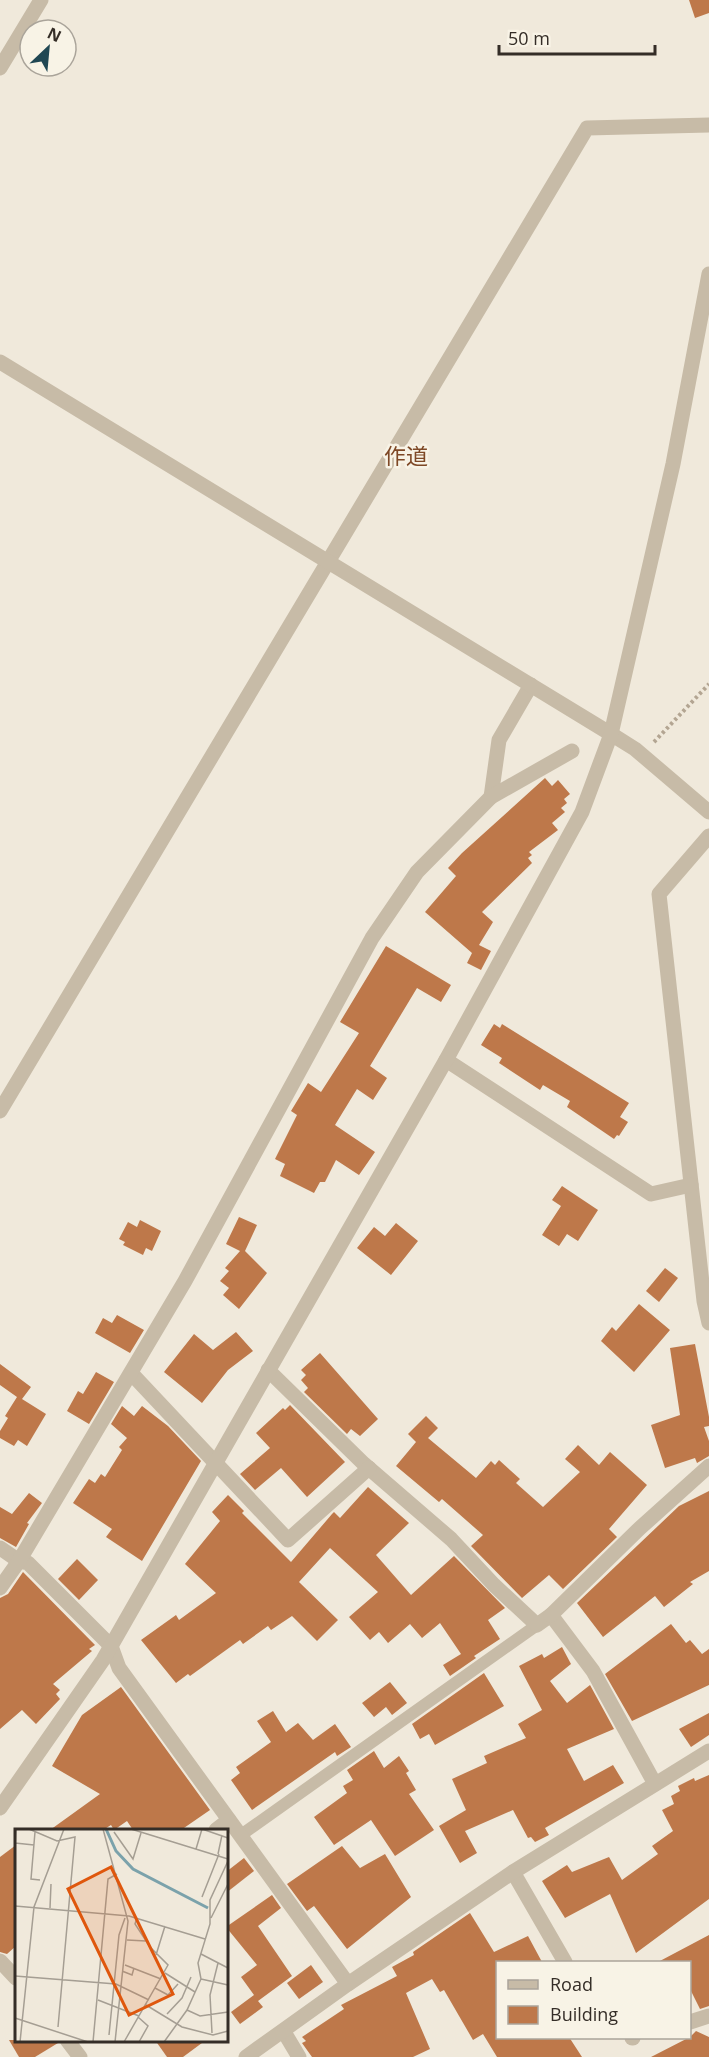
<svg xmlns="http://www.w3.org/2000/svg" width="709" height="2057" viewBox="0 0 709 2057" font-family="'Open Sans','Noto Sans JP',sans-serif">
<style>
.building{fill:#be784a}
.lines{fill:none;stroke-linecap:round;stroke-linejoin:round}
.path{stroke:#b3a592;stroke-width:4;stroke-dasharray:3 3;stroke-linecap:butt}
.service{stroke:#c7bba7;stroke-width:12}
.minor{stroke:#c7bba7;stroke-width:15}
.tertiary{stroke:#c7bba7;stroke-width:15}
.labels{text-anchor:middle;stroke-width:5;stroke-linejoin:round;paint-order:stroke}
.neighbourhood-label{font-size:22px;fill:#7e4826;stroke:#f8f3e6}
.inset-river{fill:none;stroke:#7ba2ab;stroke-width:3}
.inset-road{fill:none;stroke:#a59e93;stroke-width:1.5}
.view{fill:#df570d;fill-opacity:0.15;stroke:#df570d;stroke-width:3}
.inset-edge{fill:none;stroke:#342d27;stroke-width:3}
</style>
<rect width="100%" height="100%" fill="#f0e9db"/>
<g class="building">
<path d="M 689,0 L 709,0 L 709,13 L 695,18 Z"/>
<path d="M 545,778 L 552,786 L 558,780 L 570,794 L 564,799 L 567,803 L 561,808 L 565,812 L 552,823 L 558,830 L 529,852 L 532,855 L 528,858 L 532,863 L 482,912 L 493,922 L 479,945 L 491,951 L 481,970 L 467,963 L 472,953 L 425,912 L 456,876 L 448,868 L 462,853 Z"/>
<path d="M 386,946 L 451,985 L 441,1002 L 417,988 L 370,1066 L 387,1078 L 373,1100 L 357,1089 L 335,1125 L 375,1152 L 359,1175 L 336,1160 L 325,1182 L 320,1182 L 314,1193 L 280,1176 L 285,1164 L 275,1159 L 297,1115 L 291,1111 L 308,1083 L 321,1092 L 359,1033 L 340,1022 Z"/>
<path d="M 494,1024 L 500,1028 L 502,1024 L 629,1103 L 620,1117 L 628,1122 L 619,1136 L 617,1135 L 614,1139 L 567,1107 L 570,1101 L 543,1085 L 540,1090 L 499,1063 L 502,1058 L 481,1045 Z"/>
<path d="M 562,1186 L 598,1210 L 578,1241 L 567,1234 L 559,1246 L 542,1235 L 561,1206 L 552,1200 Z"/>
<path d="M 239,1217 L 257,1225 L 245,1251 L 267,1273 L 239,1309 L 223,1295 L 229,1288 L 220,1281 L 229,1271 L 225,1268 L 240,1251 L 226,1244 Z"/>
<path d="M 140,1220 L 161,1231 L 152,1251 L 146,1248 L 143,1255 L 123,1245 L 125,1242 L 119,1239 L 128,1222 L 137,1227 Z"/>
<path d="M 396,1223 L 418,1241 L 391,1275 L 357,1248 L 374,1227 L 385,1236 Z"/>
<path d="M 665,1268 L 678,1278 L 659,1302 L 646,1291 Z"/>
<path d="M 639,1304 L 670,1330 L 634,1372 L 601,1341 L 612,1327 L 616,1331 Z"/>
<path d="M 117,1315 L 144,1330 L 130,1353 L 95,1333 L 103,1318 L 112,1323 Z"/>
<path d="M 236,1332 L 253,1351 L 228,1370 L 202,1403 L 164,1372 L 194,1334 L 213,1350 Z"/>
<path d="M 695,1344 L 709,1417 L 709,1426 L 704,1427 L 709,1441 L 709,1456 L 697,1463 L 695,1458 L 665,1468 L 651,1425 L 680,1415 L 670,1348 Z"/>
<path d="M 320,1353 L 378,1419 L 360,1436 L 351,1429 L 347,1434 L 304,1392 L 308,1388 L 301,1380 L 306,1375 L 301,1370 Z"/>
<path d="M 0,1364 L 31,1387 L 22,1399 L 46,1414 L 27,1446 L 18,1440 L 14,1446 L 0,1438 L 0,1431 L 8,1418 L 5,1416 L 17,1397 L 0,1385 Z"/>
<path d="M 96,1372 L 114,1382 L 89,1424 L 67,1411 L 78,1391 L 83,1394 Z"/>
<path d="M 290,1405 L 345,1462 L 307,1497 L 281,1468 L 255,1490 L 240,1474 L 270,1448 L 256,1433 L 283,1408 L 285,1410 Z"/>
<path d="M 122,1406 L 134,1416 L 142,1406 L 168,1426 L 201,1461 L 142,1561 L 106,1537 L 112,1529 L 73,1503 L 89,1479 L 95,1483 L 101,1474 L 105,1477 L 122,1450 L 119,1447 L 127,1438 L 111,1424 Z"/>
<path d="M 426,1416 L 438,1428 L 428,1438 L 476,1478 L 491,1461 L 495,1465 L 499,1460 L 520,1479 L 516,1483 L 543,1507 L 580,1472 L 565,1459 L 578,1445 L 599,1465 L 610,1452 L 647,1485 L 609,1529 L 617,1537 L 563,1589 L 549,1575 L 522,1598 L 471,1546 L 483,1535 L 442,1499 L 439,1502 L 396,1466 L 416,1442 L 408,1434 Z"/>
<path d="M 368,1487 L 409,1523 L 376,1555 L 411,1595 L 454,1556 L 505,1608 L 488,1620 L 500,1639 L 474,1656 L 476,1658 L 450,1676 L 443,1665 L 461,1654 L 440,1623 L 422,1638 L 410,1624 L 388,1643 L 379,1632 L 370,1640 L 349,1617 L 378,1592 L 330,1548 L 299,1582 L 338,1620 L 317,1641 L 292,1616 L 271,1630 L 268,1626 L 243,1644 L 240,1640 L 190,1676 L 188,1674 L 176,1683 L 141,1640 L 176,1615 L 179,1620 L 216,1593 L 185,1564 L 220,1521 L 212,1512 L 228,1495 L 244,1511 L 242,1513 L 291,1562 L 332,1514 L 334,1512 L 340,1518 Z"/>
<path d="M 709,1491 L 709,1571 L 690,1582 L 693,1584 L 664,1607 L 655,1596 L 603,1637 L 577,1603 L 679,1506 Z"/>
<path d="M 29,1493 L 42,1503 L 27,1523 L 29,1524 L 16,1547 L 0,1538 L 0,1507 L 12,1514 Z"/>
<path d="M 77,1559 L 98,1580 L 79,1600 L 58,1579 Z"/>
<path d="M 23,1572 L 95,1645 L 89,1649 L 92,1651 L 53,1684 L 60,1690 L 56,1694 L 60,1699 L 36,1724 L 22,1710 L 0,1729 L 0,1598 L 8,1594 Z"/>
<path d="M 671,1624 L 686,1643 L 690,1640 L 702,1654 L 709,1649 L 709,1685 L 632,1721 L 605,1674 Z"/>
<path d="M 562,1647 L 571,1664 L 550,1681 L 567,1703 L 590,1685 L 614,1729 L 567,1749 L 584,1781 L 613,1765 L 624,1783 L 545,1828 L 549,1835 L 535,1842 L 531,1837 L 528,1838 L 513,1810 L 465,1831 L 477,1853 L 460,1863 L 439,1826 L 466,1810 L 452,1779 L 487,1763 L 484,1756 L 526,1738 L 518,1724 L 542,1710 L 519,1666 L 542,1654 L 544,1658 Z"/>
<path d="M 484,1673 L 504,1706 L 435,1745 L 429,1734 L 420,1739 L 412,1724 Z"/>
<path d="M 390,1682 L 407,1703 L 392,1715 L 386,1707 L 374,1717 L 362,1703 Z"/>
<path d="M 121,1687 L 210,1810 L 181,1830 L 133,1830 L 127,1821 L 114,1830 L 111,1825 L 103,1830 L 50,1830 L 100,1794 L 52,1766 L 82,1715 Z"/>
<path d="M 273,1711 L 286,1732 L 298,1723 L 313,1740 L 335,1724 L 351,1747 L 337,1756 L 335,1752 L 252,1810 L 231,1780 L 240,1773 L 236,1767 L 271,1742 L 257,1721 Z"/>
<path d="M 709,1713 L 709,1735 L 691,1747 L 679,1729 Z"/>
<path d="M 374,1751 L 384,1768 L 399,1756 L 409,1771 L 406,1773 L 416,1790 L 409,1794 L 434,1830 L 395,1856 L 371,1820 L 334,1845 L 314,1817 L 347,1793 L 343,1786 L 353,1780 L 347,1770 Z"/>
<path d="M 709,1775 L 709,1899 L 636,1953 L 610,1894 L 565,1918 L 542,1881 L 567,1865 L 572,1872 L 609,1857 L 622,1880 L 658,1854 L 652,1846 L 673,1831 L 662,1810 L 674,1804 L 671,1796 L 680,1791 L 678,1786 L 694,1778 L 695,1781 Z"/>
<path d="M 16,1845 L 16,1946 L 7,1954 L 0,1952 L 0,1857 Z"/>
<path d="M 342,1846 L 360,1868 L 385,1854 L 411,1897 L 347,1949 L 314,1906 L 307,1911 L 287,1884 Z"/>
<path d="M 244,1858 L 254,1871 L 226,1893 L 226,1872 Z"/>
<path d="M 272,1895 L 281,1908 L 258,1926 L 292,1976 L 258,2001 L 263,2007 L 240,2024 L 231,2012 L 254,1995 L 241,1977 L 257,1965 L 226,1927 Z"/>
<path d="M 470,1913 L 494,1952 L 528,1936 L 542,1962 L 498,1962 L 498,2037 L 569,2037 L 582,2057 L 497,2057 L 483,2034 L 473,2040 L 444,1990 L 440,1992 L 432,1979 L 406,1993 L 430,2049 L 413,2057 L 312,2057 L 302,2043 L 306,2041 L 302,2037 L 344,2009 L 341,2005 L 397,1976 L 392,1967 L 414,1955 L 413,1952 Z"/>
<path d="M 709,1935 L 709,2006 L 700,2009 L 690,1989 L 690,1962 L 658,1962 Z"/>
<path d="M 311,1965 L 323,1982 L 299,1999 L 287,1983 Z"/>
<path d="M 696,2031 L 709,2037 L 709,2057 L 651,2057 L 690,2037 Z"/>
<path d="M 9,2040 L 57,2040 L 58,2043 L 35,2057 L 19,2057 Z"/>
<path d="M 155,2040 L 206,2040 L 183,2057 L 167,2057 Z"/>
</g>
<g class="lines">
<path class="path" d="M 654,742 L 709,684"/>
<path class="service" d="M 241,1835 L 537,1625"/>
<g class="minor">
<path d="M 0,68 L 41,0"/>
<path d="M 491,797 L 499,740 L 531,685"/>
<path d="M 709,836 L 659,894 L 704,1301 L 709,1323"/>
<path d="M 446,1060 L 651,1194 L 691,1185"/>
<path d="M 0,1111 L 587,128 L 709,125"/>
<path d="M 268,1370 L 364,1464 L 451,1539 L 494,1585 L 537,1625 L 551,1615 L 593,1671 L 655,1784"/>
<path d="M 131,1373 L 288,1540 L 369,1468"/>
<path d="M 0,1548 L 19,1561 L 28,1563 L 111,1646 L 119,1668 L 348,1984"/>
<path d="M 0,1588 L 19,1561 L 185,1281 L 372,938 L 417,872 L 491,797 L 572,751"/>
<path d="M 551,1615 L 640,1528 L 709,1466"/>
<path d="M 216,1830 L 229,1820"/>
<path d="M 513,1872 L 565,1962"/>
<path d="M 0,1961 L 16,1978"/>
<path d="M 690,2022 L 709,2016"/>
<path d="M 284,2032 L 299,2057"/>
<path d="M 632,2038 L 633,2038"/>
<path d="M 67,2040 L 80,2057"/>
<path d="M 246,2057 L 348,1984 L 513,1872 L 709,1751"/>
</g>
<g class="tertiary">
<path d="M 0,362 L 611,734 L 635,749 L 709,812"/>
<path d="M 0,1808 L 103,1660 L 446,1060 L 582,812 L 611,734 L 673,464 L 709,274"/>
</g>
</g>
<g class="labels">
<g class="neighbourhood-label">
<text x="406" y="464">作道</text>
</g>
</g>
<g transform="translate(15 1829)">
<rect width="213" height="213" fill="#f0e9db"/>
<path class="inset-river" d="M 91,0 L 101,22 L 118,40 L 193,79"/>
<path class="inset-road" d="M 14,0 L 42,12 L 60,8 L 43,198M 88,0 L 113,92 L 100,213M 116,0 L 213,30M 187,0 L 213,9M 20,3 L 16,50 L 25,51M 99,3 L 118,30 L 126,4M 0,14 L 19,16M 0,18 L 1,0M 181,20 L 187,0M 203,25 L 207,6M 187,68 L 204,25M 0,77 L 114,87 L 190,110M 35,79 L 36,55M 196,89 L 213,55M 112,111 L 131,112M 186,125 L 213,139M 141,126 L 150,97M 110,136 L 146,150M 107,142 L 117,146 L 119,139M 150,144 L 180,163M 0,147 L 101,155 L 134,171M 186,150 L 213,156M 140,159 L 153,166 L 163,155M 83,171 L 124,187M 131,176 L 167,198 L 198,206 L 213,202M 172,181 L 185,187 L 213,183M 152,185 L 167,169 L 176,148M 123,188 L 133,197 L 124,213M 0,189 L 73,213M 197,204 L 195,166 L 203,134M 94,206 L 104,106 L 110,89M 5,213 L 19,78 L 49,0M 78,213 L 93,50 L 102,45M 109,213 L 153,136 L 135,118 L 120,95 L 122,89M 149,213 L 172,181 L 186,150 L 183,134 L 195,95 L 195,71 L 213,32"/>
<path class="view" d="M 96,38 L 158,165 L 114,186 L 53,60 Z"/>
<rect width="213" height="213" class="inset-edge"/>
</g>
<rect x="496" y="1961" width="195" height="78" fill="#f8f3e6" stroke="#aaa49a" stroke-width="1.5"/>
<rect x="508" y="1980" width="30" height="9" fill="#c7bba7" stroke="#aaa49a" stroke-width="1.5"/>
<text x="550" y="1991" font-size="18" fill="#342d27">Road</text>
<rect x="508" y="2006" width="30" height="18" fill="#be784a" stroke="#aaa49a" stroke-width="1.5"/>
<text x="550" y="2021" font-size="18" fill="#342d27">Building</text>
<g transform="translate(48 48) rotate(26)"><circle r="28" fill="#f8f3e6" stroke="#aaa49a" stroke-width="1.5"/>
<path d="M0-4.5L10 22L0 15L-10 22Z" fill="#204753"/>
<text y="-9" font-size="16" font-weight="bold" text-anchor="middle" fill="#342d27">N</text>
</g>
<path d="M499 45v9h156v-9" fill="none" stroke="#342d27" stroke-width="3"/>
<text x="508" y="45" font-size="18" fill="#342d27" stroke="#f8f3e6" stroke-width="4.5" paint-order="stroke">50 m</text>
</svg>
